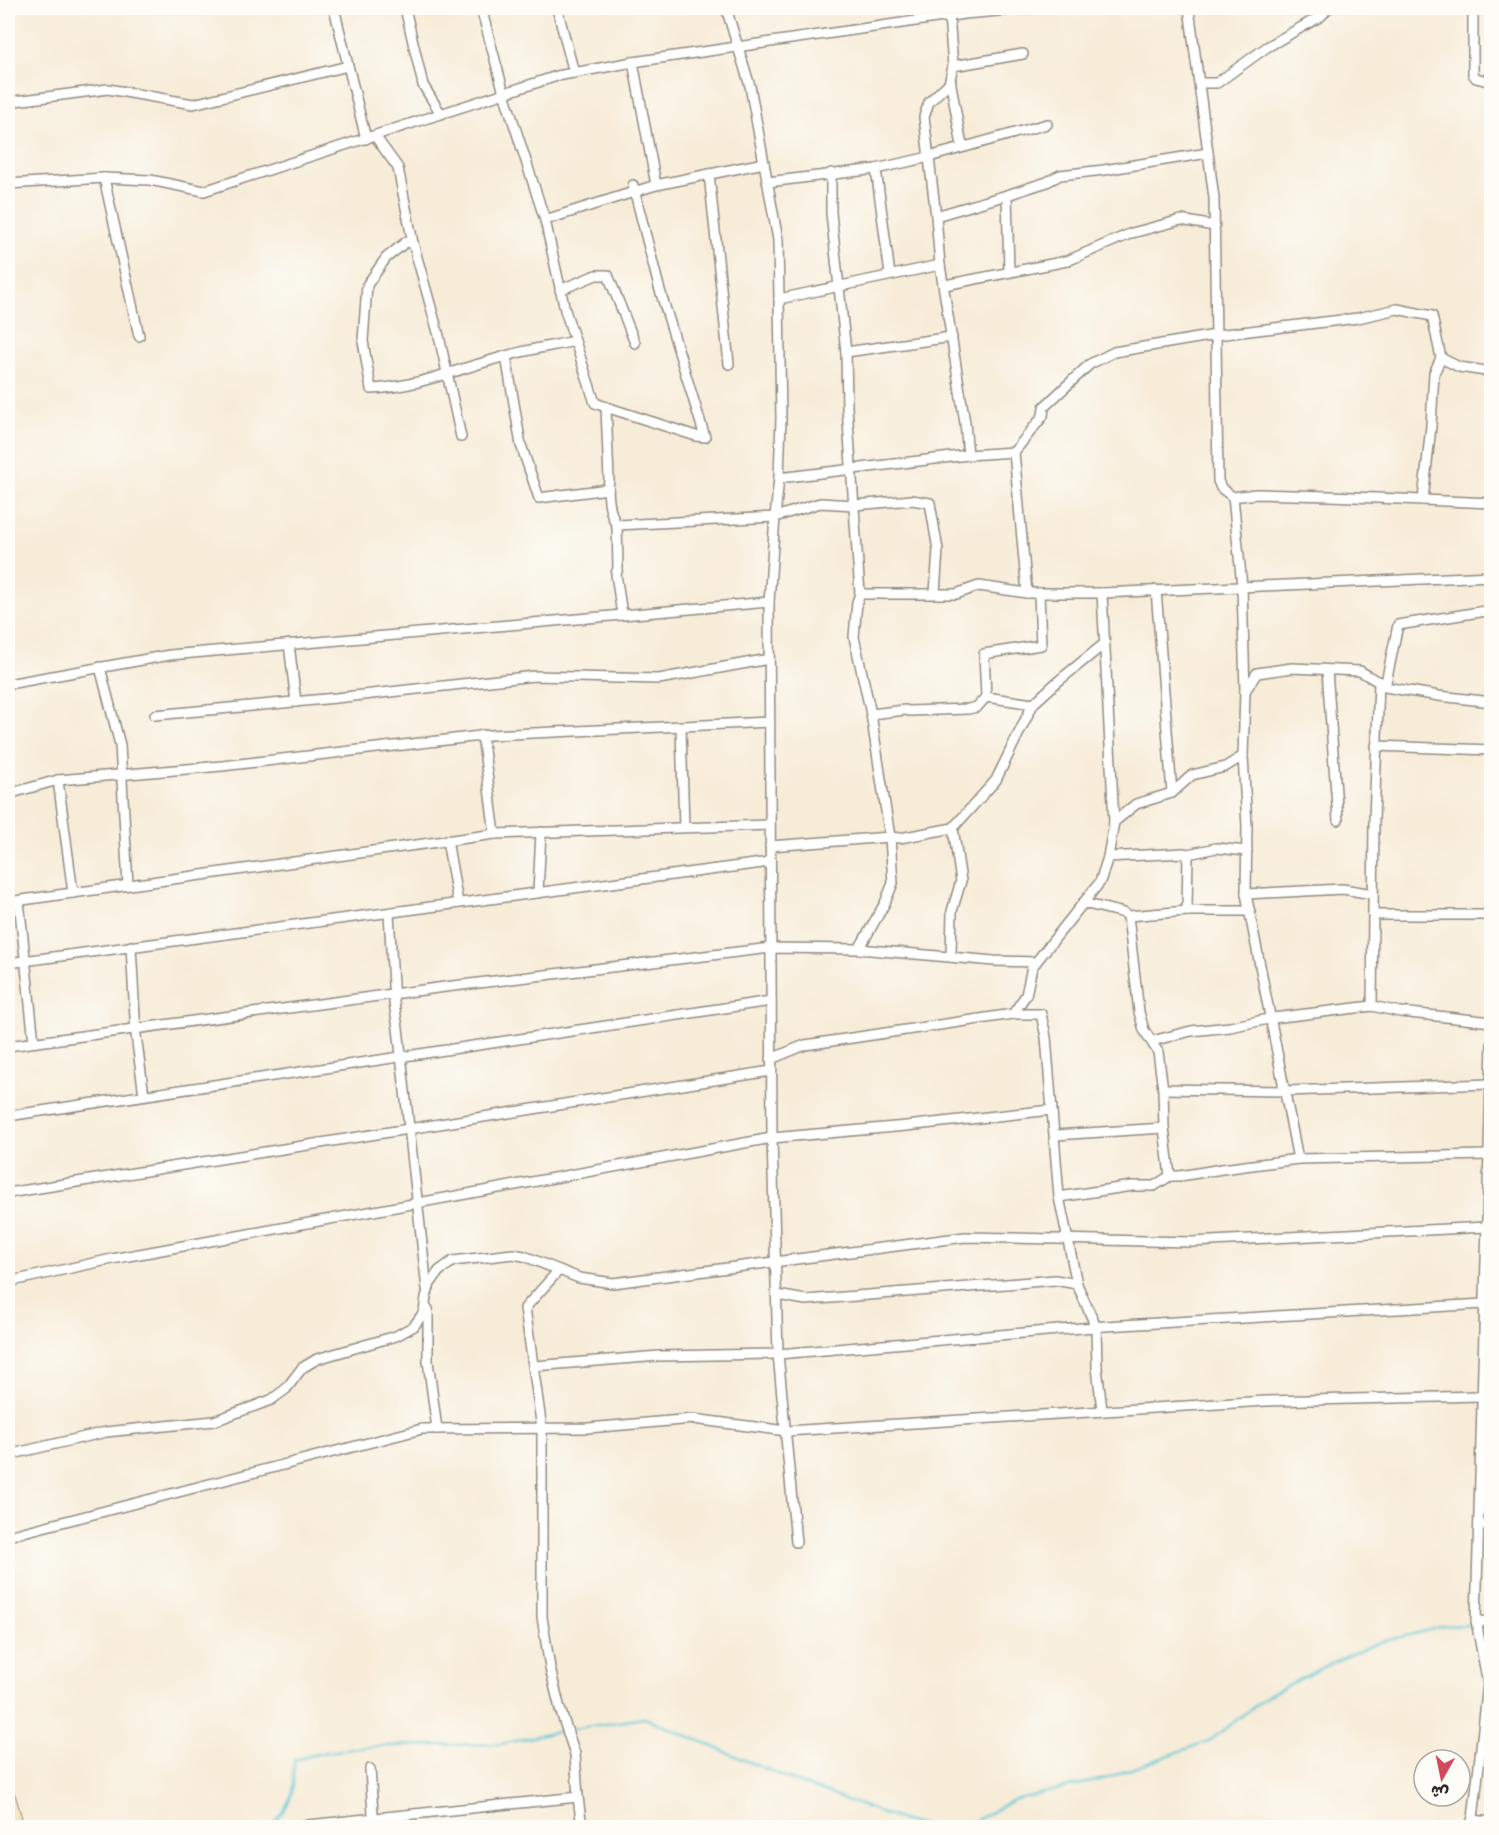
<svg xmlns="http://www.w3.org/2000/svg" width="1499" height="1835" viewBox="0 0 1499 1835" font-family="'Architects Daughter','Playpen Sans Arabic',sans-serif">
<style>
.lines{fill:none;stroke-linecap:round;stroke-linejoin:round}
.stream{stroke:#5cc6d7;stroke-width:2}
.minor-casing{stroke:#918c82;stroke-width:12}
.secondary-casing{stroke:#918c82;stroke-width:16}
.minor{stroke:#fff;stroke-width:9}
.secondary{stroke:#f9e7c3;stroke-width:14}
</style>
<rect width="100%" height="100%" fill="#fdfcf7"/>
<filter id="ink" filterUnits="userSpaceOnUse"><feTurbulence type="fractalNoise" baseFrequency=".0167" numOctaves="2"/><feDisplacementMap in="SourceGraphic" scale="12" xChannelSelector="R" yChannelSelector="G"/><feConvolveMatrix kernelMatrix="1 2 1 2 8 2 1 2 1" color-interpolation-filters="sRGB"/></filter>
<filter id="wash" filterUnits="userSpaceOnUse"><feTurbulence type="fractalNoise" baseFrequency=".008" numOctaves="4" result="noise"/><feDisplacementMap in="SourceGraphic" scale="24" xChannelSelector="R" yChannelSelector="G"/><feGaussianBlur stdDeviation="1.35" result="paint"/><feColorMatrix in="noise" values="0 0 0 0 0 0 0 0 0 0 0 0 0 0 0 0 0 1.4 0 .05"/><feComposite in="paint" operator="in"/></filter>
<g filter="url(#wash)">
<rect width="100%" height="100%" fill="#f7ecd8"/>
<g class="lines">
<g class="stream">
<path d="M 571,1729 L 645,1718 L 802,1784 L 907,1822 L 940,1828"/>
<path d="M 269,1828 C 294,1802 293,1795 294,1760 L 326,1752 L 377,1746 L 501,1744 L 565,1730"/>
<path d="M 962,1828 L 1013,1800 L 1104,1779 L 1211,1740 L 1270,1694 L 1334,1662 L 1377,1643 L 1445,1626 L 1474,1625"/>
</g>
</g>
</g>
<g filter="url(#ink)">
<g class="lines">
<defs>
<g id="minor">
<path d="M 334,8 L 366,139"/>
<path d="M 405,8 L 423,85 L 441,114"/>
<path d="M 481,8 L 504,93 L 545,220 L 565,310 L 595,403 L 606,407"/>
<path d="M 557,8 L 574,73"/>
<path d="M 726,8 L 750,86 L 778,240 L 781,418 L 779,478 L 775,517 L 769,602 L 772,1138 L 778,1354 L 796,1542"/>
<path d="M 925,8 L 928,19"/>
<path d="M 1189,8 L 1214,198 L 1218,481 L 1221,488 L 1233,497 L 1256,494 L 1330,496 L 1492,503"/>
<path d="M 1473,8 L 1473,74 L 1476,78 L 1492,82"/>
<path d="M 949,16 L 953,66 L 950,79 L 962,146"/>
<path d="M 633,62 L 656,185"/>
<path d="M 953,66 L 1023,54"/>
<path d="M 951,81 L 929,102 L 924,117 L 936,216 L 940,265 L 965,423 L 968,455"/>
<path d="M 1199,83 L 1217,83 L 1267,47 L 1321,16 L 1328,8"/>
<path d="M 8,102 L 108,89 L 193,104 L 348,66"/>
<path d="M 375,136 L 398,168 L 413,243 L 439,336 L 461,437"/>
<path d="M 876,169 L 890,275"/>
<path d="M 831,173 L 831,213 L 846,352 L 847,407 L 860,594 L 857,602 L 854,637 L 871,714 L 890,837 L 893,883 L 885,903 L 859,949"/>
<path d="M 709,174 L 729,364"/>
<path d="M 104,178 L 139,336"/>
<path d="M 768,182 L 876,169 L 929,157 L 1047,124"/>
<path d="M 8,184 L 104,178 L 150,180 L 204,191 L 557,76 L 633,62 L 964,14 L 1035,8"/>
<path d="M 1007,195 L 1009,272"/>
<path d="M 936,216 L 1007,195 L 1047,182 L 1060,175 L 1104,170 L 1208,153"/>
<path d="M 545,220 L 656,185 L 764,163"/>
<path d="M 413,243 L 406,242 L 386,258 L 367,285 L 363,341 L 371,389 C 418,387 461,368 506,356 C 529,349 552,346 575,341"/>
<path d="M 945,285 L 1067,261 L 1132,233 L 1181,220 L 1214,226"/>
<path d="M 560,290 L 596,275 L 608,275 L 635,343"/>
<path d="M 779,299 L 940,265"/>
<path d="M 846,352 L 952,337"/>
<path d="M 506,356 L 521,445 L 539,498 L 608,489"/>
<path d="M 1441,358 L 1459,367 L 1492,372"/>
<path d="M 779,478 L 968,455 L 1014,452"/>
<path d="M 1233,497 L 1242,586 L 1245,691 L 1243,756 L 1247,826 L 1246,894 L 1298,1159"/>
<path d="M 617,525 L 775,517 L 820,503 L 855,505 L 912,500 L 930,503 L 938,550 L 935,593"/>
<path d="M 1156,590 L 1172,793"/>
<path d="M 1027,593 L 1014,452 L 1043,416 L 1044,407 L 1090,364 L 1114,352 L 1216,335 L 1358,318 L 1397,309 L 1432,316 L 1441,358 L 1434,373 L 1431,426 L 1423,500"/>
<path d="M 1102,593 L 1114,822"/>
<path d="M 860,594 L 956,594 L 979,586 L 1027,593 L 1102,593 L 1492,576"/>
<path d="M 1492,610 L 1398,625 L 1385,687 L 1439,696 L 1492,702"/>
<path d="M 622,615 L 616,574 L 618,568 L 617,525 C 609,514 607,493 609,480 L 606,407 L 696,436 L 705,437 L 659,287 L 633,185"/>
<path d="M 289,644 L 296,702"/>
<path d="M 100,667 L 120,745 L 128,885"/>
<path d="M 1327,670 L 1338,820"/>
<path d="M 8,684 L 170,655 L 769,602"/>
<path d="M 1245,691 L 1257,673 L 1292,668 L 1360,671 L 1382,684"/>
<path d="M 1033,704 L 986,697 L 984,654 L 1041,645 L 1039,593"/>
<path d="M 871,714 L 905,710 L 909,711 L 968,709 L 977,707 L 986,697"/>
<path d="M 155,715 L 336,698 L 534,676 L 659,679 L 769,659"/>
<path d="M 681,727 L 684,827"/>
<path d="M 482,735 L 495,834"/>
<path d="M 1376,746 L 1492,750"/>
<path d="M 8,778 L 10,794"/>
<path d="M 58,780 L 73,893"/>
<path d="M 8,794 L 58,780 L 222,766 L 489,735 L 769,722"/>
<path d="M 447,840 L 458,903"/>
<path d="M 770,846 L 890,837 L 900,838 L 953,828 L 996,780 L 1033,704 L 1056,683 L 1104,644"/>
<path d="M 1108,857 L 1183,853 L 1188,854 L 1216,848 L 1247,851"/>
<path d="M 538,893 L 541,832"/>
<path d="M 1246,894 L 1343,889 L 1373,894"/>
<path d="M 19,901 L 34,1042"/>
<path d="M 8,902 L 495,834 L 770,825"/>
<path d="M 1083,903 L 1124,913 L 1128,916 L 1187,911 L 1250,911"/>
<path d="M 1187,911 L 1188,854"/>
<path d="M 389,913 L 394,1003 L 398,1028 L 427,1289"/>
<path d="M 1373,915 L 1492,915"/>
<path d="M 1128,916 L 1139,1012 L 1144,1030 L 1158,1052 L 1163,1089 L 1164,1128 L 1170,1176"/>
<path d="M 131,946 L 136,1035 L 144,1095"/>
<path d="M 951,957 L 952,911 L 961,881 L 953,828"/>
<path d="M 8,963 L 770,862"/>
<path d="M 1372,1006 L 1374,821 L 1379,681"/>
<path d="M 1013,1014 L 1041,1014 L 1046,1037 L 1059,1197 L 1132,1186 L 1154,1186 L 1170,1176 L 1180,1176 L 1222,1169 L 1298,1159 L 1488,1155"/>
<path d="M 1152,1041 L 1191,1031 L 1230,1027 L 1273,1018 L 1372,1006 L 1400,1012 L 1492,1022"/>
<path d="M 8,1046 L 445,987 L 771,948 L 859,949 L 994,961 L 1036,962"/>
<path d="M 771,1059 L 805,1045 L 1013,1014 L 1026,995 L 1032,967 L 1100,882 L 1108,857 L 1114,822 L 1136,804 L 1172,793 L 1192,775 L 1225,767 L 1243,756"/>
<path d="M 1163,1089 L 1286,1091 L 1490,1084"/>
<path d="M 8,1116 L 771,1001"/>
<path d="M 1055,1135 L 1164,1128"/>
<path d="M 8,1193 L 771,1071"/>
<path d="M 1059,1197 L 1077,1284"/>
<path d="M 559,1270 L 525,1308 L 542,1429 L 542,1617 L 550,1668 L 560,1709 L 575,1754 L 578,1797"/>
<path d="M 8,1282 L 112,1259 L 772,1138 L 906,1126 L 1051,1110"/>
<path d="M 777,1295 L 806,1300 L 1055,1280 L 1077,1284 L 1096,1327 L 1097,1367 L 1102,1410"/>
<path d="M 428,1309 L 428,1361 L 437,1429"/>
<path d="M 534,1366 L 659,1356 L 778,1354 L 1105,1326 L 1484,1304"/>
<path d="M 8,1455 L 106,1432 L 214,1421 L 271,1400 L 286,1389 L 302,1368 L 317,1359 L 396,1336 L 414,1326 L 424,1312 L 426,1297 L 430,1284 L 439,1271 L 453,1261 L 513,1254 L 524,1256 L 579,1278 L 613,1283 L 965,1237 L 1192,1242 L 1486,1227"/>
<path d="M 1479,1525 L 1492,1526"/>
<path d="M 8,1536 L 422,1429 L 588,1428 L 693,1419 L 787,1431 L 1266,1401 L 1482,1396"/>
<path d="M 1476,1621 L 1492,1622"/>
<path d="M 370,1769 L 374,1828"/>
<path d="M 1472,1820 L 1492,1822"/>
<path d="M 289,1827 L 578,1797 L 582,1828"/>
<path d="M 1472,1828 L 1488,1684 L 1476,1621 L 1492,1043"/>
</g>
<path id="secondary" d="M 8,1797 L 17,1828"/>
</defs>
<use href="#minor" class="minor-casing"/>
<use href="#secondary" class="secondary-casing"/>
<use href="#minor" class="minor"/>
<use href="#secondary" class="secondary"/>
</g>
</g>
<rect width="1499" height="1835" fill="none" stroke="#fdfcf7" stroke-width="30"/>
<g transform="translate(1442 1778) rotate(189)"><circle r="28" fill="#fdfcf7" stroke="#a9a8a5" stroke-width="1.5"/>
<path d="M0-4.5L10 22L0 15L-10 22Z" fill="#d1495b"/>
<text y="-9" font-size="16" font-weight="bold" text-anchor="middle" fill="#2b2b2b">ش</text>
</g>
</svg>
